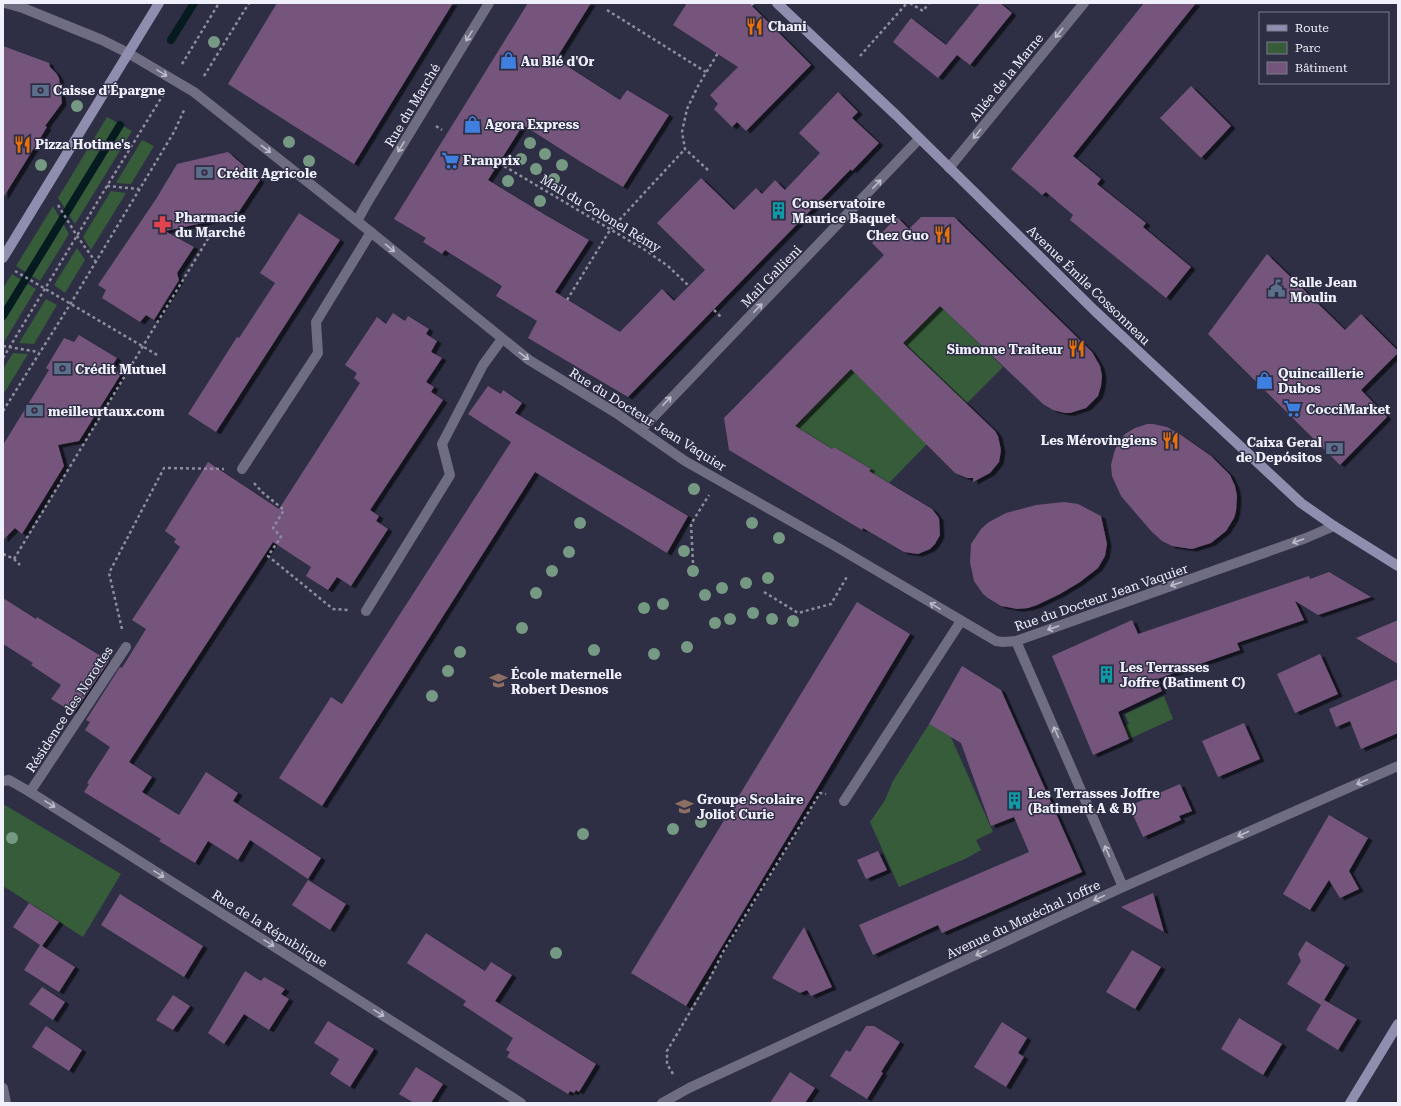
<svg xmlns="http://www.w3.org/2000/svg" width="1401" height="1106" viewBox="0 0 1401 1106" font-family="'Roboto Serif',serif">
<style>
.green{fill:#365c3a}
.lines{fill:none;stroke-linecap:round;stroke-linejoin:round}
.stream{stroke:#051b1f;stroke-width:8}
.building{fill:#74557c;filter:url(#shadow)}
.path{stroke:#8d8d9e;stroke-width:2.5;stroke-dasharray:3 3;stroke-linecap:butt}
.lane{stroke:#6e6d82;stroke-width:10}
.street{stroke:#6e6d82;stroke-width:10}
.secondary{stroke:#8f8eaf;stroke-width:10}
.tree{fill:#769983}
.oneway{stroke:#bcbccb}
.labels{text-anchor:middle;stroke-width:3;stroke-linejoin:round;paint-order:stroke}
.poi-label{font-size:13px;font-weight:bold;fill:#f0f0fc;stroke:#2e2f45;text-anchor:start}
.street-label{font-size:13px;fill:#f0f0fc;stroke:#2e2f45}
</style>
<defs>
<filter id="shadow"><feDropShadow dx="4.5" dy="2.5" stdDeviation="0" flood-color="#0009"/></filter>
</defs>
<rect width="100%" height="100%" fill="#2e2f45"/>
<g class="green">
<path d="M 107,117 L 132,131 L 75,224 L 58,198 Z"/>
<path d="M 142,140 L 154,146 L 131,184 L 116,183 Z"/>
<path d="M 111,191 L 126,193 L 91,250 L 83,237 Z"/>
<path d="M 53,206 L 69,234 L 40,281 L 16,266 Z"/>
<path d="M 77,248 L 85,260 L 65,293 L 54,285 Z"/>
<path d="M 12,274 L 36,289 L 4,342 L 3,342 L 3,288 Z"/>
<path d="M 46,299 L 57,305 L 34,344 L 19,343 Z"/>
<path d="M 940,306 L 1003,367 L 966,404 L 890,330 L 911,317 L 920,326 Z"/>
<path d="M 13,353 L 28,354 L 3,395 L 3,369 Z"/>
<path d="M 851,369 L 927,444 L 889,483 L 869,471 L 870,469 L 834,447 L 832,449 L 795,426 Z"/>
<path d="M 1164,696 L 1173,719 L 1129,739 L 1124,727 L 1129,724 L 1125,714 Z"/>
<path d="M 929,724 L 950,735 L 993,832 L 976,840 L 981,850 L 967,858 L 899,887 L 870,822 L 885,800 L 893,781 Z"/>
<path d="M 3,804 L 121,874 L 83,937 L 3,886 Z"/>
</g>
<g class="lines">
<g class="stream">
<path d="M 171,40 L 194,3"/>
<path d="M 3,316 L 120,125"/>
</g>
</g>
<g class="building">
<path d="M 277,3 L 453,3 L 354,164 L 228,84 Z"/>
<path d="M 528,3 L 591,3 L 556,59 L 620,100 L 627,90 L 669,115 L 623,187 L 581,162 L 523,125 L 488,180 L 547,216 L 589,240 L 555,292 L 620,332 L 662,289 L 674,301 L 705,270 L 657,223 L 701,178 L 734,210 L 756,188 L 762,194 L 775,180 L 785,190 L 820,153 L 799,133 L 838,92 L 858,112 L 852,118 L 879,143 L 852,171 L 851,169 L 628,397 L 528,338 L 537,321 L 496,296 L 502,286 L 445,250 L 442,254 L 423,242 L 426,238 L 394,219 Z"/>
<path d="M 687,3 L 749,3 L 811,65 L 746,131 L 737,122 L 732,127 L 714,109 L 718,104 L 710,95 L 738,67 L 673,25 Z"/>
<path d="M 980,3 L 1000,3 L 1012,13 L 970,65 L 957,55 L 938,78 L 893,42 L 911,18 L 946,45 Z"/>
<path d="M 1144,3 L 1196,3 L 1073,156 L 1101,179 L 1097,184 L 1146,223 L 1143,227 L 1191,267 L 1166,298 L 1070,220 L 1073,215 L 1046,192 L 1042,195 L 1011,169 Z"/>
<path d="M 3,46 L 49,63 L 50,67 L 56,73 L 59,78 L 62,103 L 45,126 L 47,127 L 3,198 Z"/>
<path d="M 1191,86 L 1231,126 L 1201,158 L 1160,118 Z"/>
<path d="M 228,152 L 260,180 L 236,216 L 165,231 L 194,247 L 177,273 L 179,280 L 154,320 L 146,315 L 140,322 L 102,298 L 106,290 L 98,285 L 156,199 L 177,164 Z"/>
<path d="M 299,213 L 340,240 L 216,432 L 188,414 L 237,337 L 239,338 L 275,283 L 260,273 Z"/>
<path d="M 897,217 L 909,229 L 921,217 L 954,217 L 1092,352 L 1100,366 L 1102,376 L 1101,386 L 1098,396 L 1086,408 L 1070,413 L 1065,413 L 1053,410 L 1043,404 L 940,306 L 903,343 L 995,431 L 998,436 L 1001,450 L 999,462 L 990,473 L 973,482 L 973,478 L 967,478 L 955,473 L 851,369 L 795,426 L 832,449 L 834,447 L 871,469 L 869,471 L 932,509 L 939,518 L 940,535 L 935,544 L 930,549 L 918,554 L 904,552 L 863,528 L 862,530 L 729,450 L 724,418 L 884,255 L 872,243 Z"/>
<path d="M 1267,254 L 1345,330 L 1361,314 L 1398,351 L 1398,353 L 1361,390 L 1387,417 L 1340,465 L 1208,334 Z"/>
<path d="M 393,313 L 405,321 L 408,316 L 429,329 L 426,334 L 437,341 L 431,352 L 442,358 L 426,382 L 434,387 L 431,392 L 443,400 L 370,510 L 379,516 L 376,521 L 388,529 L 351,586 L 337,577 L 328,590 L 306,576 L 311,567 L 273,542 L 129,762 L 152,777 L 142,792 L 179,815 L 206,772 L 238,793 L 233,801 L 321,858 L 308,879 L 250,840 L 238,860 L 208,841 L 195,863 L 159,841 L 161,839 L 84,792 L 89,784 L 87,783 L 110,747 L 85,730 L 90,722 L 86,720 L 120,667 L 122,668 L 146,629 L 132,620 L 180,547 L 174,542 L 176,539 L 165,531 L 208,462 L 279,509 L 360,383 L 354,378 L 357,373 L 345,365 L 377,317 L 386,324 Z"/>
<path d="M 79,335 L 117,358 L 111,368 L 121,374 L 79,441 L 58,445 L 64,466 L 22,534 L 15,528 L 3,540 L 3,445 L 49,370 L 46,368 L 64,338 L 74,342 Z"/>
<path d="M 488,386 L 501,394 L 503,390 L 522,403 L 515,413 L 688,516 L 667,553 L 535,472 L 322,806 L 279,778 L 331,697 L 342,704 L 511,442 L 468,414 Z"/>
<path d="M 1147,424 L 1153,424 L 1167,427 L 1181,435 L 1211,456 L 1230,475 L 1235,486 L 1237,496 L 1236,511 L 1234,518 L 1226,531 L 1211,543 L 1192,549 L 1172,546 L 1162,541 L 1151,531 L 1121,496 L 1112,476 L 1111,465 L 1114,453 L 1117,445 L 1125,434 L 1135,428 Z"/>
<path d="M 1064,502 L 1078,504 L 1101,516 L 1107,544 L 1105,556 L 1098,568 L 1080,582 L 1060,594 L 1037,605 L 1028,608 L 1017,609 L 1007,607 L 1001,606 L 988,598 L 983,594 L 974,581 L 970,562 L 971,544 L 981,529 L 989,522 L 1006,513 L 1036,505 Z"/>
<path d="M 1329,572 L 1371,597 L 1318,615 L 1295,601 L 1304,620 L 1237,643 L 1240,650 L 1157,679 L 1162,691 L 1118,712 L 1129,739 L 1093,755 L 1052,656 L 1132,620 L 1138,634 L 1309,576 L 1310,579 Z"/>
<path d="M 3,598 L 36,619 L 37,617 L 109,661 L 74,713 L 51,699 L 61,685 L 31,665 L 33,663 L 3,644 Z"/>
<path d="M 857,602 L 910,634 L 686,1006 L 631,973 Z"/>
<path d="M 1398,620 L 1398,664 L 1356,638 Z"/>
<path d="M 1320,654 L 1338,694 L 1295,713 L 1277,674 Z"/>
<path d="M 962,666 L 1001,690 L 1082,872 L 942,933 L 938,925 L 873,955 L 859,925 L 1029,852 L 1014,817 L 991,826 L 961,743 L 929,724 Z"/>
<path d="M 1398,679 L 1398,733 L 1361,749 L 1350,721 L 1336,727 L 1329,709 Z"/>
<path d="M 1244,723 L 1260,759 L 1218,777 L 1202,741 Z"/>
<path d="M 1180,784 L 1192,811 L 1179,816 L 1181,820 L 1143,837 L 1129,806 Z"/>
<path d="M 1329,815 L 1368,838 L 1349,871 L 1359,889 L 1340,898 L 1329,880 L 1310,910 L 1283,894 Z"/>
<path d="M 878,851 L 887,870 L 866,879 L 857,860 Z"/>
<path d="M 308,880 L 346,904 L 330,930 L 292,905 Z"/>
<path d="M 1153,893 L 1164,932 L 1121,907 Z"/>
<path d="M 120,894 L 203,946 L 184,977 L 101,925 Z"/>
<path d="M 29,903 L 59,922 L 42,946 L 75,967 L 59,992 L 24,970 L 40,945 L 13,927 Z"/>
<path d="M 804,927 L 832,987 L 811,996 L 807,990 L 800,993 L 772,978 Z"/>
<path d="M 426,933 L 485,971 L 491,962 L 512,975 L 495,1001 L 596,1064 L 579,1092 L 576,1090 L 574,1093 L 570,1091 L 568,1094 L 507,1057 L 510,1052 L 506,1050 L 513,1038 L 463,1005 L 466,1001 L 407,963 Z"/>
<path d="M 1306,941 L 1345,965 L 1321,1005 L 1287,984 L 1301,961 L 1298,954 Z"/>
<path d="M 1132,950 L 1161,967 L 1135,1009 L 1106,992 Z"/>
<path d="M 245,971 L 261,981 L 264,977 L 285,989 L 281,994 L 289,999 L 269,1030 L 244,1014 L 224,1044 L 208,1033 Z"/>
<path d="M 42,987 L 65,1002 L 53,1020 L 29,1004 Z"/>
<path d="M 173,995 L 190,1006 L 173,1030 L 156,1020 Z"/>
<path d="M 1324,1000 L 1357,1019 L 1338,1050 L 1306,1030 Z"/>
<path d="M 1239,1018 L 1282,1044 L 1263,1075 L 1221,1049 Z"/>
<path d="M 328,1021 L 374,1049 L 350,1087 L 330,1074 L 339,1059 L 314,1043 Z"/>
<path d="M 1002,1022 L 1027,1038 L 1018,1053 L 1024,1057 L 1006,1087 L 974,1067 Z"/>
<path d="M 46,1026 L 82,1050 L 69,1071 L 32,1047 Z"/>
<path d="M 866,1026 L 874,1026 L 900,1042 L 881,1072 L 883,1073 L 867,1099 L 830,1076 L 846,1050 L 850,1052 Z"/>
<path d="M 416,1067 L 443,1084 L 431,1103 L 414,1103 L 399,1094 Z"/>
<path d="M 790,1072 L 815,1088 L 805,1103 L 770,1103 Z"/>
</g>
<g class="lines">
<g class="path">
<path d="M 910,3 L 923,11 L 929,3"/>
<path d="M 751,5 L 754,3"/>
<path d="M 607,10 L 706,72"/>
<path d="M 860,56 L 907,3"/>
<path d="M 182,64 L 219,3"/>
<path d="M 204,76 L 249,3"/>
<path d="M 436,126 L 442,130"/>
<path d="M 499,163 L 645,250 L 668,266 L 689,286"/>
<path d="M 708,170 L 685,149 L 682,132 L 687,109 L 698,86 L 718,53"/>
<path d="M 107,186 L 139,189"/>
<path d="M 58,205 L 77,236 L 95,261"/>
<path d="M 15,271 L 159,356"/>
<path d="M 567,300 L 610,230 L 685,149"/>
<path d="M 714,310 L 722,318"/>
<path d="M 3,346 L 39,352"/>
<path d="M 3,358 L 107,186 L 163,95"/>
<path d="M 3,411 L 71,303 L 174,132 L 185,108"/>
<path d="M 254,483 L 262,492 L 284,510 L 273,528 L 281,537 L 268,556 L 333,609 L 349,610"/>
<path d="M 3,554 L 14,559 L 20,565"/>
<path d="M 14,559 L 209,237"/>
<path d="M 693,563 L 691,524 L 709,495"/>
<path d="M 764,592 L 798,613 L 831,604 L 848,575"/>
<path d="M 122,629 L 109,573 L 164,468 L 224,469"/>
<path d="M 673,1074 L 667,1064 L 667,1051 L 709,980 L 723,952 L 820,793 L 826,794"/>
</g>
<g class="lane">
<path d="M 242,469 L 318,353 L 316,322 L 371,232"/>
<path d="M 366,611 L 450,475 L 442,444 L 483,365 L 502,339"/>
<path d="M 30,792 L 126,647"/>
<path d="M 844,801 L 961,621"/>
</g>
<g class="street">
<path d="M 5,3 L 23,8 L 102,40 L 128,53 L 194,92 L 357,221 L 529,360 L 616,413 L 685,461 L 835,546 L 996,641 L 1003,642 L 1016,641 L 1306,538 L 1334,526"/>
<path d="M 949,168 L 1084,3"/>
<path d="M 357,221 L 367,203 L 489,3"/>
<path d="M 641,430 L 919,139"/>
<path d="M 1016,641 L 1123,887"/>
<path d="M 3,781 L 9,780 L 30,792 L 521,1103"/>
<path d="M 3,1088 L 6,1103"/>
<path d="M 662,1103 L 689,1088 L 1123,887 L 1398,766"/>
</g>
<g class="secondary">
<path d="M 777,3 L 896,115 L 1095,311 L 1271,475 L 1301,503 L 1334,526 L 1398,566"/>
<path d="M 3,258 L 159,3"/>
<path d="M 1350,1103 L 1398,1024"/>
</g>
</g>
<g class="tree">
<circle cx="214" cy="42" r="6"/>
<circle cx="77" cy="106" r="6"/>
<circle cx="289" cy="142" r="6"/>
<circle cx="530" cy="143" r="6"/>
<circle cx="545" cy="154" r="6"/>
<circle cx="521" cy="159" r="6"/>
<circle cx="309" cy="161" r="6"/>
<circle cx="41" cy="165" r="6"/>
<circle cx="562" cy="165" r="6"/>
<circle cx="536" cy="169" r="6"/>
<circle cx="554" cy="179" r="6"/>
<circle cx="508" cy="181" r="6"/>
<circle cx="540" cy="201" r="6"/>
<circle cx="694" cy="489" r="6"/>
<circle cx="580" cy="523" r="6"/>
<circle cx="752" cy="523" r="6"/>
<circle cx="779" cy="538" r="6"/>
<circle cx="684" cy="551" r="6"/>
<circle cx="569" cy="552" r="6"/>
<circle cx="552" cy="571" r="6"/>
<circle cx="693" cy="571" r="6"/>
<circle cx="768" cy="578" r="6"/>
<circle cx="746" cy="583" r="6"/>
<circle cx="722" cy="588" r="6"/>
<circle cx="536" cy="593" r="6"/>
<circle cx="705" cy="595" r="6"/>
<circle cx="663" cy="604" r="6"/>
<circle cx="644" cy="608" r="6"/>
<circle cx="753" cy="613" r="6"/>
<circle cx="730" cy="619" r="6"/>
<circle cx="772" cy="619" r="6"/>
<circle cx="793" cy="621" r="6"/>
<circle cx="715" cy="623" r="6"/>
<circle cx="522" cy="628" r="6"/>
<circle cx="687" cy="647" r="6"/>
<circle cx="594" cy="650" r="6"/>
<circle cx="460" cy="652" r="6"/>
<circle cx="654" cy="654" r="6"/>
<circle cx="448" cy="671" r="6"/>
<circle cx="432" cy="696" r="6"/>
<circle cx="701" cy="822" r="6"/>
<circle cx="673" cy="829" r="6"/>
<circle cx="583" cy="834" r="6"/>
<circle cx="12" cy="838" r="6"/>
<circle cx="556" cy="953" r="6"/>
</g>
<defs><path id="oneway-shaft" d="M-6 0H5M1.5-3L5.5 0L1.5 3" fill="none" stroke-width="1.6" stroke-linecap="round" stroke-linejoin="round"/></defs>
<g class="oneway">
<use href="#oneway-shaft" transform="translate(1059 33) rotate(129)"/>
<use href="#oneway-shaft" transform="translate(469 36) rotate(122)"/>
<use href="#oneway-shaft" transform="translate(162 73) rotate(31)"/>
<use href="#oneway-shaft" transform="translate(977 134) rotate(129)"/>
<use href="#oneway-shaft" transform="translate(401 147) rotate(122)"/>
<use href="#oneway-shaft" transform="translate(266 149) rotate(37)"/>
<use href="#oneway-shaft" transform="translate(877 184) rotate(-46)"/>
<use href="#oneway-shaft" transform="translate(390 248) rotate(39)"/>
<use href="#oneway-shaft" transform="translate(758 308) rotate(-46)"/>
<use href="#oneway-shaft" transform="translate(524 356) rotate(37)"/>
<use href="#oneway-shaft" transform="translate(667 401) rotate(-46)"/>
<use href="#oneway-shaft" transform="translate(1298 541) rotate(161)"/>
<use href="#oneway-shaft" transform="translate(1176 584) rotate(161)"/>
<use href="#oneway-shaft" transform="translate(935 606) rotate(-149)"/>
<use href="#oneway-shaft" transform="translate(1053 628) rotate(161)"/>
<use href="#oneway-shaft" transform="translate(1056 732) rotate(-114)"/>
<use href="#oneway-shaft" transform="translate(1362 782) rotate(156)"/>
<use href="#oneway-shaft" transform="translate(50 804) rotate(32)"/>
<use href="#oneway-shaft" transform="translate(1243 834) rotate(156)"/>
<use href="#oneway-shaft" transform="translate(1107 851) rotate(-114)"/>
<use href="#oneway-shaft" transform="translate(159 874) rotate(32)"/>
<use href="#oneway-shaft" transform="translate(1099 898) rotate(155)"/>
<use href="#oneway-shaft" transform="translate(269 943) rotate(32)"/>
<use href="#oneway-shaft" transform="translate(981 953) rotate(155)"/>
<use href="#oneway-shaft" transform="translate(379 1013) rotate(32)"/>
</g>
<defs>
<symbol id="restaurant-bare" viewBox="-9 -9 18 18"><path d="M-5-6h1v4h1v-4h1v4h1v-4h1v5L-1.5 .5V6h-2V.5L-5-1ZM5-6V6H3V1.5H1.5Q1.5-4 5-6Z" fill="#e8710a" stroke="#2e2f45" stroke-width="2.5" paint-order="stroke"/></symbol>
<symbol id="shop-bare" viewBox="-9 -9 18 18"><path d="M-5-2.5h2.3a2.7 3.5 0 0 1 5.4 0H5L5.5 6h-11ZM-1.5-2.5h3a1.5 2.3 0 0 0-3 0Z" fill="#3f7fe0" stroke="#2e2f45" stroke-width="2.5" paint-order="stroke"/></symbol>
<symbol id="bank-bare" viewBox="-9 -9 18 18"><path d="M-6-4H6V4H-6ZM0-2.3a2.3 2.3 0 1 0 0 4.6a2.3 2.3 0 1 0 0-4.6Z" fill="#5c6f8a" stroke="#2e2f45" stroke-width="2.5" paint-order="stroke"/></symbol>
<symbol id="supermarket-bare" viewBox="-9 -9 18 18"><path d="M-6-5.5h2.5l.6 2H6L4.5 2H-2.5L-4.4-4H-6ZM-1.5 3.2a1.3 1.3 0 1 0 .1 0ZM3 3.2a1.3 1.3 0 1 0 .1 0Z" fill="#3f7fe0" stroke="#2e2f45" stroke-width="2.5" paint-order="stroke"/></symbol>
<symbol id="building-bare" viewBox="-9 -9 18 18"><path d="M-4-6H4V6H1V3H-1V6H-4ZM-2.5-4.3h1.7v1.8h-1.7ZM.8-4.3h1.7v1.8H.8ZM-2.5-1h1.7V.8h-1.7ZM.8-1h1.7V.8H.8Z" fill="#0f9aa8" stroke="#2e2f45" stroke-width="2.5" paint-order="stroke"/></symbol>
<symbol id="pharmacy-bare" viewBox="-9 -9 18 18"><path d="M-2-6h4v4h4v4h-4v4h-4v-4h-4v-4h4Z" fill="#e0444e" stroke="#2e2f45" stroke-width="2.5" paint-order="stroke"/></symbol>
<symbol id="civic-bare" viewBox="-9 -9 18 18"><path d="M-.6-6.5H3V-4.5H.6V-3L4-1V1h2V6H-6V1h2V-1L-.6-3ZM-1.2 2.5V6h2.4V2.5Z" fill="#5c6f8a" stroke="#2e2f45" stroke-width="2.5" paint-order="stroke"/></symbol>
<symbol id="school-bare" viewBox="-9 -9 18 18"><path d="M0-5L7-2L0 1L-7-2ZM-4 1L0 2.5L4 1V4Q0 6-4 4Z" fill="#8d6e63" stroke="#2e2f45" stroke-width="2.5" paint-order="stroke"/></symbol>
</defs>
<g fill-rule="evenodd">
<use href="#restaurant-bare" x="742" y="14" width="25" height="25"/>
<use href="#shop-bare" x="496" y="48" width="25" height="25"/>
<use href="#bank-bare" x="28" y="78" width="25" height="25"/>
<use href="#shop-bare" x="460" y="112" width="25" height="25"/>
<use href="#restaurant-bare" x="10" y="132" width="25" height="25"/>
<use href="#supermarket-bare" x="438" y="148" width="25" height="25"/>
<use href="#bank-bare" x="192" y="160" width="25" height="25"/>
<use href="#building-bare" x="766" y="198" width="25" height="25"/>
<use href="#pharmacy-bare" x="150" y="212" width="25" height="25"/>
<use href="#restaurant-bare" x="930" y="222" width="25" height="25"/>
<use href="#civic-bare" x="1264" y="276" width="25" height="25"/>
<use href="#restaurant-bare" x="1064" y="336" width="25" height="25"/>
<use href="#bank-bare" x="50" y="356" width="25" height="25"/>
<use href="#shop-bare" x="1252" y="368" width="25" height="25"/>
<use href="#supermarket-bare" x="1280" y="396" width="25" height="25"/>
<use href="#bank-bare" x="22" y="398" width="25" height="25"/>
<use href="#restaurant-bare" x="1158" y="428" width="25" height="25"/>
<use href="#bank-bare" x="1322" y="436" width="25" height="25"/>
<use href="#building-bare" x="1094" y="662" width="25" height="25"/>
<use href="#school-bare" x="486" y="668" width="25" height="25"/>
<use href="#building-bare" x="1002" y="788" width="25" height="25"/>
<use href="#school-bare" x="672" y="794" width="25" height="25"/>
</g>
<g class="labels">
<g class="poi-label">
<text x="768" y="31">Chani</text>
<text x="521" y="66">Au Blé d'Or</text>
<text x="53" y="95">Caisse d'Épargne</text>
<text x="485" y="129">Agora Express</text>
<text x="35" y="149">Pizza Hotime's</text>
<text x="463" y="165">Franprix</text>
<text x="217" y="178">Crédit Agricole</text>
<text x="792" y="208">Conservatoire<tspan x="792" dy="15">Maurice Baquet</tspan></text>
<text x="175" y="222">Pharmacie<tspan x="175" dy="15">du Marché</tspan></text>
<text x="929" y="240" text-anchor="end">Chez Guo</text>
<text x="1290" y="287">Salle Jean<tspan x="1290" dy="15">Moulin</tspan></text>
<text x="1063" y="354" text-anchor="end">Simonne Traiteur</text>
<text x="75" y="374">Crédit Mutuel</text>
<text x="1278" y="378">Quincaillerie<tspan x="1278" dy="15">Dubos</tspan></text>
<text x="1306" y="414">CocciMarket</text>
<text x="48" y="416">meilleurtaux.com</text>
<text x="1157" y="445" text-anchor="end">Les Mérovingiens</text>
<text x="1322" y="447" text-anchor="end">Caixa Geral<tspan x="1322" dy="15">de Depósitos</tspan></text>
<text x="1120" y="672">Les Terrasses<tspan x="1120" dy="15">Joffre (Batiment C)</tspan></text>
<text x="511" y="679">École maternelle<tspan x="511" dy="15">Robert Desnos</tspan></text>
<text x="1028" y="798">Les Terrasses Joffre<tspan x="1028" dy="15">(Batiment A &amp; B)</tspan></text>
<text x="697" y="804">Groupe Scolaire<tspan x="697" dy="15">Joliot Curie</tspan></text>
</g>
<g class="street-label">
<text transform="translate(1006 77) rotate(-51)" y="5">Allée de la Marne</text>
<text transform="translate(412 105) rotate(-59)" y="5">Rue du Marché</text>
<text transform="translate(601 213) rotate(31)" y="5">Mail du Colonel Rémy</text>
<text transform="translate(771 276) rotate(-46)" y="5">Mail Gallieni</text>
<text transform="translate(1089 285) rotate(44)" y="5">Avenue Émile Cossonneau</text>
<text transform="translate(648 419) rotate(32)" y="5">Rue du Docteur Jean Vaquier</text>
<text transform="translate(1101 597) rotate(-19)" y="5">Rue du Docteur Jean Vaquier</text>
<text transform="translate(69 709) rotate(-57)" y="5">Résidence des Norottes</text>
<text transform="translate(1023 919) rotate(-25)" y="5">Avenue du Maréchal Joffre</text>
<text transform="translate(270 928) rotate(32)" y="5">Rue de la République</text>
</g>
</g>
<rect width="1401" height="1106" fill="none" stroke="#f0f0fc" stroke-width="8"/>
<rect x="1259" y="12" width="130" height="72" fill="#2e2f45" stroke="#7c7c8e"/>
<rect x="1267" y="25" width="20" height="6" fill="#8f8eaf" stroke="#7c7c8e"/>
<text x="1295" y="32" font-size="12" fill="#f0f0fc">Route</text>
<rect x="1267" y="42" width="20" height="12" fill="#365c3a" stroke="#7c7c8e"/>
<text x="1295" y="52" font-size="12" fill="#f0f0fc">Parc</text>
<rect x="1267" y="62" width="20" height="12" fill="#74557c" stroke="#7c7c8e"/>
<text x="1295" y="72" font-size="12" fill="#f0f0fc">Bâtiment</text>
</svg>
